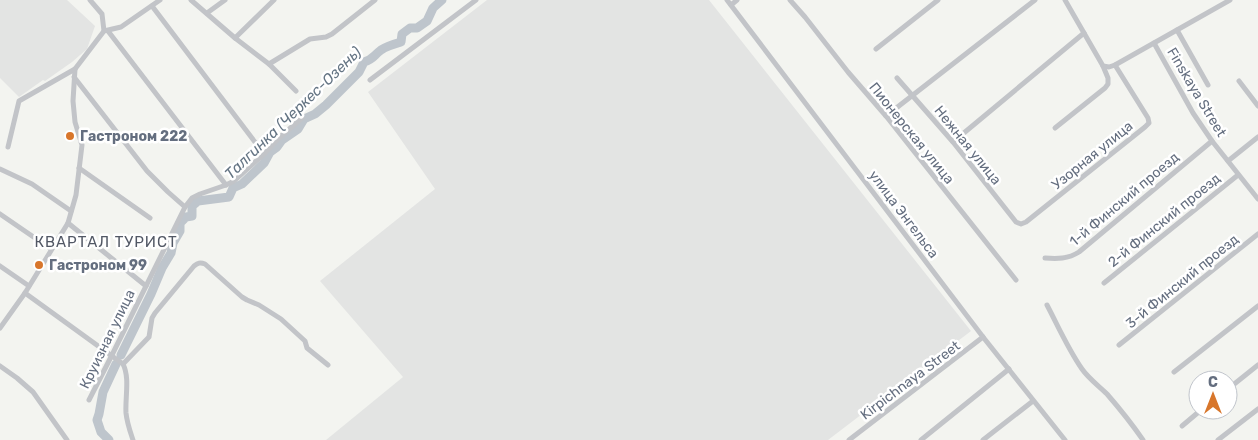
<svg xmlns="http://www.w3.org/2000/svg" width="1258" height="440" viewBox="0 0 1258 440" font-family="Rubik,sans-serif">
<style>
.built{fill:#e3e4e3}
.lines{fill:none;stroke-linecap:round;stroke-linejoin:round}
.river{stroke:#bec5cc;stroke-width:9}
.minor{stroke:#c2c4c8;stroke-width:5}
.poi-dot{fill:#d8762b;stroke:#fff;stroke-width:2}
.labels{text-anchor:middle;stroke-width:5;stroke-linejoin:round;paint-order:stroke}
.street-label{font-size:14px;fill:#646e7f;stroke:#fff}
.poi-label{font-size:14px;font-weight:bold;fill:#646e7f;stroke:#fff;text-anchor:start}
.water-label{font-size:15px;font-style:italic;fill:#657584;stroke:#fff}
.neighbourhood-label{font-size:15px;letter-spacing:1px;fill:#525865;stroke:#fff}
</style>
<rect width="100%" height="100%" fill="#f3f4f0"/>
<g class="built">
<path d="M 0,0 L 67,0 L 95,26 L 87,49 L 72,62 L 45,81 L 43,80 L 19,97 L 0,78 Z"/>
<path d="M 487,0 L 709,0 L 971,331 L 828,440 L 326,440 L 403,377 L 320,281 L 435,189 L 368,92 Z"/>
</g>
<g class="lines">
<g class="river">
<path d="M 121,355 L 151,294 L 162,268 L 171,253 L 173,243 L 180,231 L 180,223 L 186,217 L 192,216 L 192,206 L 198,201 L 229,197 L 233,188 L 242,184 L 264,163 L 270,152 L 277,147 L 282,140 L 298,129 L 304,119 L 315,114 L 326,105 L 359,72 L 364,62 C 374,59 373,56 381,50 C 387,46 394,44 401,42 L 402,34 L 410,28 L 417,28 L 427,21 L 433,8 L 442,0"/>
<path d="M 109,440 L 101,432 L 97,420 L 99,414 L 103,392 L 116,364"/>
</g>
<g class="minor">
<path d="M 90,0 L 102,14 L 104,31"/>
<path d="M 191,0 L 235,38 L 269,64 L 296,91"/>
<path d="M 727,0 L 983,337 L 1065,440"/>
<path d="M 790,0 L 805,17 L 848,72 L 886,116 L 1016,280"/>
<path d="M 731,5 L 737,0"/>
<path d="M 152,6 L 264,154"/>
<path d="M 207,13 L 225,0"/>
<path d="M 1177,30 L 1208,85"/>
<path d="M 108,31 L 226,185"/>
<path d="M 235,38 L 274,0"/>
<path d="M 1154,43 L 1193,113 L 1212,141 L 1258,199"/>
<path d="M 876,49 L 938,0"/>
<path d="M 269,64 L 310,39 L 326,37 L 332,34 L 375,0"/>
<path d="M 1115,65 L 1230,0"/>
<path d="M 74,77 L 147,171 L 168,192 L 185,207"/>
<path d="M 897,78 L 953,142 L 1016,222 L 1021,224 L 1026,222 L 1145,127 L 1149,123 L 1148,118 L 1115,65 L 1109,67 L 1103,66 L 1065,0"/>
<path d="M 370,80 L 476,0"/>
<path d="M 1239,81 L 1258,106"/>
<path d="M 886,116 L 1035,0"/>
<path d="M 1055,128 L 1105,88 L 1108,84 L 1108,78 L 1103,66"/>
<path d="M 953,142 L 1084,33"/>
<path d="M 8,147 L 19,101 L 75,69"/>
<path d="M 1228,161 L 1258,137"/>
<path d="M 79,168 L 150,218"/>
<path d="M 0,169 L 32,184 L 71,211"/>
<path d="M 0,214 L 51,249"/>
<path d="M 68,223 L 146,286"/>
<path d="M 1045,258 C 1057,259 1068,259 1079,252 L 1212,141"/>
<path d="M 0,266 L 29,286"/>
<path d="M 1104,283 L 1238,175"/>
<path d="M 25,293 L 123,364 C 130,378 125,397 126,413 C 127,423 130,431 133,440"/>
<path d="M 1047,305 C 1058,326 1068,349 1082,369 C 1089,379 1099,386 1107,394 C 1120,409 1132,424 1143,440"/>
<path d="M 0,328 L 25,293 L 68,223 L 76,195 L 82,145 L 75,122 L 73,101 L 75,69 L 104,31 L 121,27 L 160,0"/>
<path d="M 1119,345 L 1258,234"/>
<path d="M 123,364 L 149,337 L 152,318 L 155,313 L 194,266 C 198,263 200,262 205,264 L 242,297 L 247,300 L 259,305 L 281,319 L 305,341 L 307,348 L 328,365"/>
<path d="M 0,366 L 17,378 L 33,392 L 67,440"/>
<path d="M 1174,372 L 1258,306"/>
<path d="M 1228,389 L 1258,365"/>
<path d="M 89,400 L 112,355 L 185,207 L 192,198 L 200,194 L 226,185 L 234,181 L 264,154 L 279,138 L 302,118"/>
<path d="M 1182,426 L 1201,410"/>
<path d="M 849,440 L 983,337"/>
<path d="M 921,440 L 1009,369"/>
<path d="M 983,440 L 1033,401"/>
<path d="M 1218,440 L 1258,409"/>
</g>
</g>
<g class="poi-dot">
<circle cx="70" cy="136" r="5"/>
<circle cx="39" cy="265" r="5"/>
</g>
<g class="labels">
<g class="street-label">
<text transform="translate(1197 92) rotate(59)" y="5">Finskaya Street</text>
<text transform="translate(912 133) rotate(51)" y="5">Пионерская улица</text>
<text transform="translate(968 145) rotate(51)" y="5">Нежная улица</text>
<text transform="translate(1092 155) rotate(-39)" y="5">Узорная улица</text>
<text transform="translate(1124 199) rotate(-40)" y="5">1-й Финский проезд</text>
<text transform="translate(904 214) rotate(53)" y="5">улица Энгельса</text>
<text transform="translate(1164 220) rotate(-39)" y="5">2-й Финский проезд</text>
<text transform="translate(1182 281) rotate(-39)" y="5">3-й Финский проезд</text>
<text transform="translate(107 339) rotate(-64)" y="5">Круизная улица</text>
<text transform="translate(910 380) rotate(-37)" y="5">Kirpichnaya Street</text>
</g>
<g class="poi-label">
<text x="80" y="141">Гастроном 222</text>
<text x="49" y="270">Гастроном 99</text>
</g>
<g class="water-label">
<text transform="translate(293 113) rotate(-44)" y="5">Талгинка (Черкес-Озень)</text>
</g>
<g class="neighbourhood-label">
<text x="106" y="247">КВАРТАЛ ТУРИСТ</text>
</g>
</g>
<g transform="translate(1213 395)"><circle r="24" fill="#ffffff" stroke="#c1c5cc"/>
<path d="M0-4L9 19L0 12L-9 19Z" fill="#d8762b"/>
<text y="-8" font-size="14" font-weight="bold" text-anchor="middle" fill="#646e7f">С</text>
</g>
</svg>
